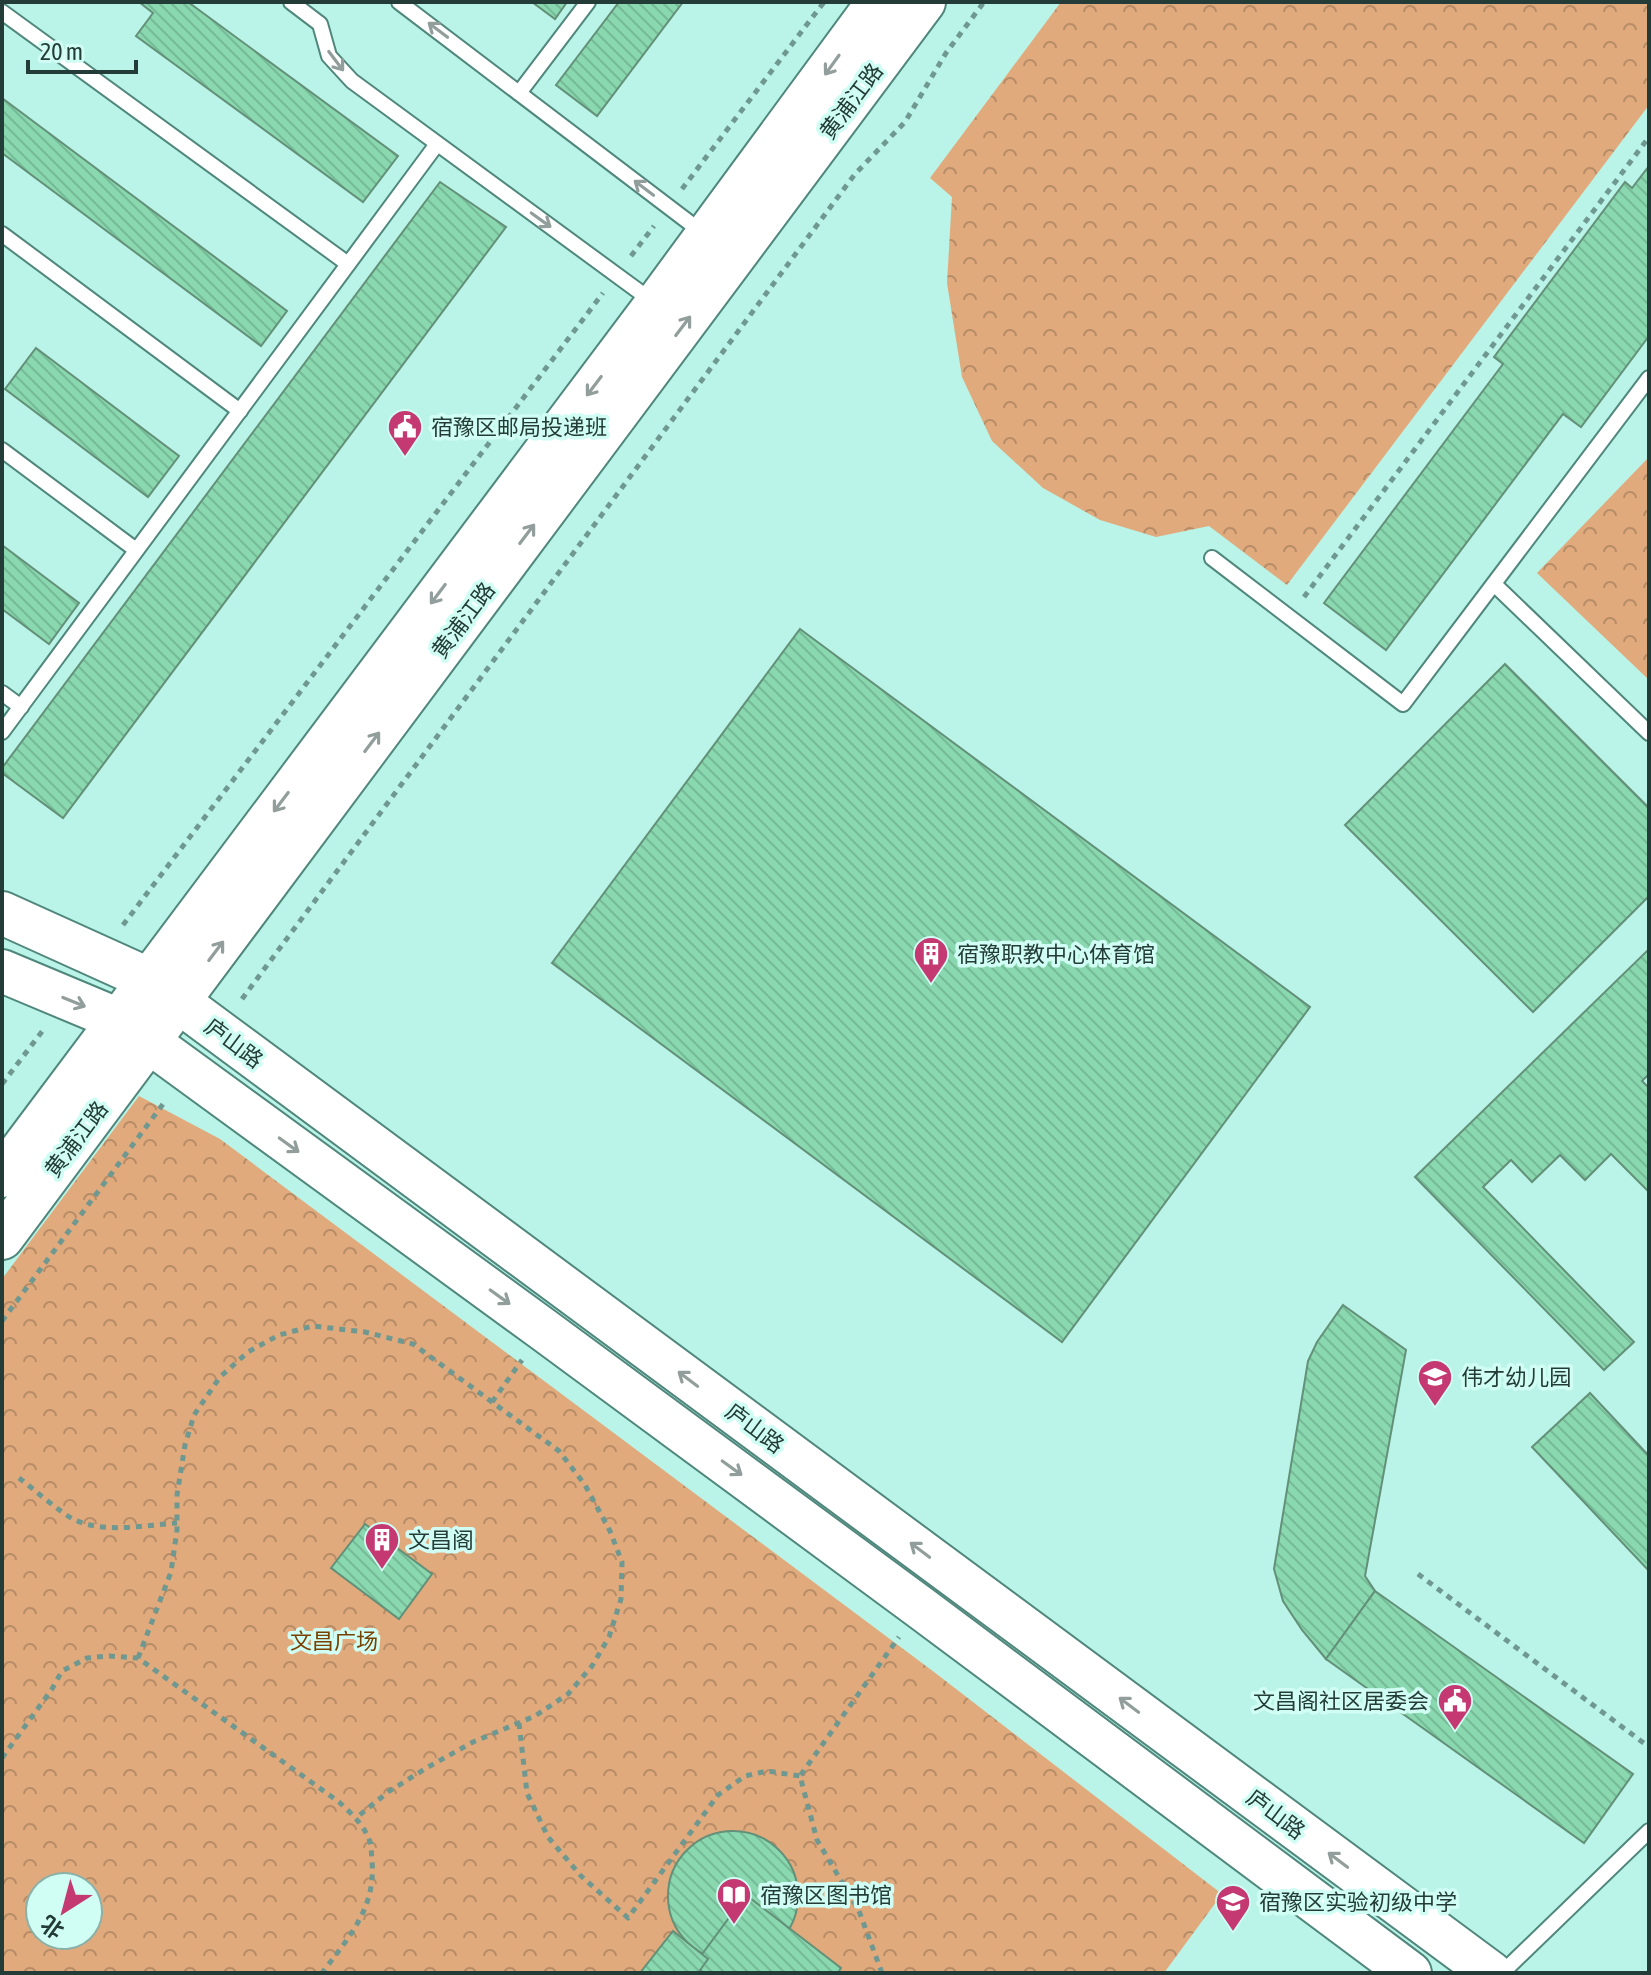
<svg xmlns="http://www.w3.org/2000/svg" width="1651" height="1975" viewBox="0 0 1651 1975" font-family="'Asap Condensed','Noto Sans SC',sans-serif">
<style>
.park{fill:url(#park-crowns);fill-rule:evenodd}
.building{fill:url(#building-back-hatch);stroke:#639078;stroke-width:2}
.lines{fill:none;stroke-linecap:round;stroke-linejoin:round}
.lane-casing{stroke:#50877c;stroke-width:18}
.secondary-casing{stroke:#50877c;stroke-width:46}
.path{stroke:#6f9890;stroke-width:5;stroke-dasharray:6 6;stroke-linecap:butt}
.lane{stroke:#fff;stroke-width:14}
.secondary{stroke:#fff;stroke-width:42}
.oneway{stroke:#929e9b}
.labels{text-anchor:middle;stroke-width:7;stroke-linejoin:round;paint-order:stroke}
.street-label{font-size:22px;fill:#243c37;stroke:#d0fef4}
.poi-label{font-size:22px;fill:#243c37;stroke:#d0fef4;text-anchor:start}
.park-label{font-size:22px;fill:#784100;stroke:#d0fef4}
</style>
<defs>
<pattern id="park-crowns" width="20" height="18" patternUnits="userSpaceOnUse" patternTransform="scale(2)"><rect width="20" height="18" fill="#e1aa7d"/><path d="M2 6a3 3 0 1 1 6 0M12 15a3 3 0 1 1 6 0" fill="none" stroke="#b68c67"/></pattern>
<pattern id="building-back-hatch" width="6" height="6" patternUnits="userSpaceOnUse" patternTransform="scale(2)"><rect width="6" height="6" fill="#89d8af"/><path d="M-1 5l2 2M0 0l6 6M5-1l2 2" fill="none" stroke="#76ba97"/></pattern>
</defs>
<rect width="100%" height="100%" fill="#baf3e7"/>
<g class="park">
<path d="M 1061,2 L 1649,2 L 1649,105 L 1287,585 L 1209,526 L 1156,537 L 1100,520 L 1043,488 L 992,441 L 962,377 L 947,283 L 952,197 L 930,178 Z"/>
<path d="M 1649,457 L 1649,680 L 1537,573 Z"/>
<path d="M 139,1096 L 220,1139 L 934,1672 L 1222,1894 L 1164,1973 L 2,1973 L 2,1279 ZM 40,1887 L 88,1887 L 88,1935 L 40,1935 Z"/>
</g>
<g class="building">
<path d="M 139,2 L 188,2 L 398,156 L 363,202 L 136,36 L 153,13 Z"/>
<path d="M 532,2 L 567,2 L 555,19 Z"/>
<path d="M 619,2 L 683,2 L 597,116 L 556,85 Z"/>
<path d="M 2,98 L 287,311 L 261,346 L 2,153 Z"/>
<path d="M 1649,166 L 1649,336 L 1581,427 L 1563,414 L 1386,650 L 1324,603 L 1503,364 L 1494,357 L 1625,182 L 1632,188 Z"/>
<path d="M 440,182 L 506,227 L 63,818 L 2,773 L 2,768 Z"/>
<path d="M 36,348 L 179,456 L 148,497 L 5,389 Z"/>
<path d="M 2,545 L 79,603 L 49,644 L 2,609 Z"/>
<path d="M 800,629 L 1310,1007 L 1062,1342 L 552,963 Z"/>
<path d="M 1505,664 L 1649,808 L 1649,896 L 1533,1012 L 1345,825 Z"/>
<path d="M 1649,949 L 1649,1074 L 1642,1081 L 1649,1088 L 1649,1192 L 1611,1154 L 1585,1180 L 1560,1155 L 1532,1182 L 1511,1160 L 1483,1187 L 1634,1342 L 1604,1370 L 1415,1177 Z"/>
<path d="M 1343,1305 L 1406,1350 L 1365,1576 L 1375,1591 L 1326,1659 L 1302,1630 L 1283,1601 L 1274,1569 L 1308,1361 L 1317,1342 Z"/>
<path d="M 1590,1393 L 1649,1456 L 1649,1571 L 1532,1447 Z"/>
<path d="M 365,1524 L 432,1574 L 399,1619 L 331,1568 Z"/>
<path d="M 1375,1591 L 1633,1774 L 1584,1843 L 1326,1659 Z"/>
<circle cx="733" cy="1896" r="65"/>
<path d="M 746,1895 L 841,1968 L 838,1973 L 704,1973 L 694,1965 Z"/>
<path d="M 673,1931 L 708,1959 L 698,1973 L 640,1973 Z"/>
</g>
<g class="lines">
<defs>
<g id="lane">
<path d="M 291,2 L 320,24 L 329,56 L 352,81 L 652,301"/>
<path d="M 399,2 L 703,233"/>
<path d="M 2,12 L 348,264"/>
<path d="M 519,93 L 588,2"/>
<path d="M 2,234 L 240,411"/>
<path d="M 2,450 L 136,550"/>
<path d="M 1212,558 L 1403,704 L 1649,378"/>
<path d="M 1494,584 L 1649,733"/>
<path d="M 2,693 L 21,707"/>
<path d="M 2,732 L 437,144"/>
<path d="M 1502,1973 L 1649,1831"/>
</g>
<g id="secondary">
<path d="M 2,913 L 148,979 L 1491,1973"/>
<path d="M 2,971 L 119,1020 L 544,1330 L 921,1608 L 1410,1973"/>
<path d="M 2,1176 L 656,304 L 878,2"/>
<path d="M 2,1238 L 924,2"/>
</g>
</defs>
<use href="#lane" class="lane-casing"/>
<use href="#secondary" class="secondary-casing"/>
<g class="path">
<path d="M 682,189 L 824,2"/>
<path d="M 631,256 L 654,226"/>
<path d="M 1304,597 L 1649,137"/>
<path d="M 123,925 L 603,293"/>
<path d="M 242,999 L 855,174 L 905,122 L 946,53 L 984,2"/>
<path d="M 2,1084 L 44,1029"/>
<path d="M 2,1321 L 166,1100"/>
<path d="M 492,1402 L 522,1360"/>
<path d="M 19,1478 C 34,1489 60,1513 75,1520 C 106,1534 145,1525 177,1523"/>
<path d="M 1418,1574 L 1649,1747"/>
<path d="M 138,1658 L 171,1572 L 177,1530 L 177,1495 L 185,1445 L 194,1415 L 220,1377 L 248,1352 L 279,1335 L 313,1326 L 365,1332 L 413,1344 L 492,1402 L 559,1451 L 585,1485 L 610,1531 L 622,1562 L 621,1599 L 609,1637 L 592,1666 L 568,1694 L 535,1716 L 473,1742 L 428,1767 L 388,1792 L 356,1818"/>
<path d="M 519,1723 L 527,1793 L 548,1837 L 581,1876 L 628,1918 L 718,1795 L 745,1776 L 767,1771 L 800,1776"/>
<path d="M 2,1758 L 52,1689 L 62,1671 L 87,1658 L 109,1656 L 138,1658 L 339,1802 C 351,1813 365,1826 370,1842 C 372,1847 371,1855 372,1861 C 376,1908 349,1937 322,1973"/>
<path d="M 882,1973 L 859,1911 L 817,1840 L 800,1776 L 899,1637"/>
</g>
<use href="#lane" class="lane"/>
<use href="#secondary" class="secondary"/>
</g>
<defs><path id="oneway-shaft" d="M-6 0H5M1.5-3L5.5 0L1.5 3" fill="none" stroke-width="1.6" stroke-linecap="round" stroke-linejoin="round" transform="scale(2)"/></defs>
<g class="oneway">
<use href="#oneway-shaft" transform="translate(438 30) rotate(-143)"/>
<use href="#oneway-shaft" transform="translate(336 61) rotate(53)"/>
<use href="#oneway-shaft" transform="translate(832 65) rotate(126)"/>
<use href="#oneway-shaft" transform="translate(644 188) rotate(-143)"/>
<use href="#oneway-shaft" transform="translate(541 220) rotate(36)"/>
<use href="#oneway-shaft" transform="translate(683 326) rotate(-53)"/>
<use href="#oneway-shaft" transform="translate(594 386) rotate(127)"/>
<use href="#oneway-shaft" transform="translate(527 534) rotate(-53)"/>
<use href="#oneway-shaft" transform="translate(438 594) rotate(127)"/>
<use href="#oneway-shaft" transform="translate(372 742) rotate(-53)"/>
<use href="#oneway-shaft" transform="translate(281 802) rotate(127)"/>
<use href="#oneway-shaft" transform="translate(216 951) rotate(-53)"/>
<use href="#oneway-shaft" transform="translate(74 1002) rotate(22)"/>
<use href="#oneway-shaft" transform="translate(289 1145) rotate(36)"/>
<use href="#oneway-shaft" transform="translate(500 1297) rotate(36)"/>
<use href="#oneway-shaft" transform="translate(688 1379) rotate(-143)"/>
<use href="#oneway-shaft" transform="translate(732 1468) rotate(36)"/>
<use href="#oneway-shaft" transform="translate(920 1550) rotate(-143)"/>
<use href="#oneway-shaft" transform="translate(1129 1705) rotate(-143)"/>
<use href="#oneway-shaft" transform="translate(1338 1860) rotate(-143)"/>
</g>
<defs>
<symbol id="civic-pin" viewBox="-11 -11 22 30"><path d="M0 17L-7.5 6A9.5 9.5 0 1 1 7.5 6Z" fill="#c43971" stroke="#d0fef4"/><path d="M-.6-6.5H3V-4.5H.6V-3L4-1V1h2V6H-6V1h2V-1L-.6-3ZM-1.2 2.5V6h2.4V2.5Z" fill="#fff"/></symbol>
<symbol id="building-pin" viewBox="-11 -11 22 30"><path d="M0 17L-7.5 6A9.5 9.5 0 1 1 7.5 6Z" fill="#c43971" stroke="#d0fef4"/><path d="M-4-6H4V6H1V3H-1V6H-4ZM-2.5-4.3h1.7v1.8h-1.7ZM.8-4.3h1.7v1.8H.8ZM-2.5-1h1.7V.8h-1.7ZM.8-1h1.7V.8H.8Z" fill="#fff"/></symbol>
<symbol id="school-pin" viewBox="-11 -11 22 30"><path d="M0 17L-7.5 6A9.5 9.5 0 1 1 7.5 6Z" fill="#c43971" stroke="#d0fef4"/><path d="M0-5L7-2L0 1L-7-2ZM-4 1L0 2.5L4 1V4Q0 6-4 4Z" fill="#fff"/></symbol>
<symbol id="library-pin" viewBox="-11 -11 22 30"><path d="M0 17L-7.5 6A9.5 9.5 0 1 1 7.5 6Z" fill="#c43971" stroke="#d0fef4"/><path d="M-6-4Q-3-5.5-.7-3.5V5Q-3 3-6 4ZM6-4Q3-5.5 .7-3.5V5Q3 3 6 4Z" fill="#fff"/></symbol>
</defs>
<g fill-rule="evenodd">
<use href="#civic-pin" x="385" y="407" width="40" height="54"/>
<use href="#building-pin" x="911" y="934" width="40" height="54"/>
<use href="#school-pin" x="1415" y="1357" width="40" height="54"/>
<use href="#building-pin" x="362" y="1520" width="40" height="54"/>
<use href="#civic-pin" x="1435" y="1681" width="40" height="54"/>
<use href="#library-pin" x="714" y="1875" width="40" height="54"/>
<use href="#school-pin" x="1213" y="1882" width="40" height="54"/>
</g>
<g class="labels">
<g class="street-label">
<text transform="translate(851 101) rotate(-53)" y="8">黄浦江路</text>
<text transform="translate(463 620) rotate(-53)" y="8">黄浦江路</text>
<text transform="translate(234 1043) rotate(37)" y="8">庐山路</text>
<text transform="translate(76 1139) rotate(-53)" y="8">黄浦江路</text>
<text transform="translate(755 1428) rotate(37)" y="8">庐山路</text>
<text transform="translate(1276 1814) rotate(37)" y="8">庐山路</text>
</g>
<g class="poi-label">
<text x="431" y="435">宿豫区邮局投递班</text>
<text x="957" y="962">宿豫职教中心体育馆</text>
<text x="1461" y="1385">伟才幼儿园</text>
<text x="408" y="1548">文昌阁</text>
<text x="1429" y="1709" text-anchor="end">文昌阁社区居委会</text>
<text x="760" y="1903">宿豫区图书馆</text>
<text x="1259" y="1910">宿豫区实验初级中学</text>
</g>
<g class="park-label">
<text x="334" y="1649">文昌广场</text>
</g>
</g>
<rect width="1651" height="1975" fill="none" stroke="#243c37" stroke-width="8"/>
<g transform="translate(64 1911) rotate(216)"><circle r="38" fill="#d0fef4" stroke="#8bb0a8" stroke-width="2"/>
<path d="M0-6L14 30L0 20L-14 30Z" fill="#c43971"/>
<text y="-12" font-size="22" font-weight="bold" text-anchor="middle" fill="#243c37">北</text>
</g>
<path d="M28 60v12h108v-12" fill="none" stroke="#243c37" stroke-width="4"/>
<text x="40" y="60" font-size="24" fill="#243c37" stroke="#d0fef4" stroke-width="6" paint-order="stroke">20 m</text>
</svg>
